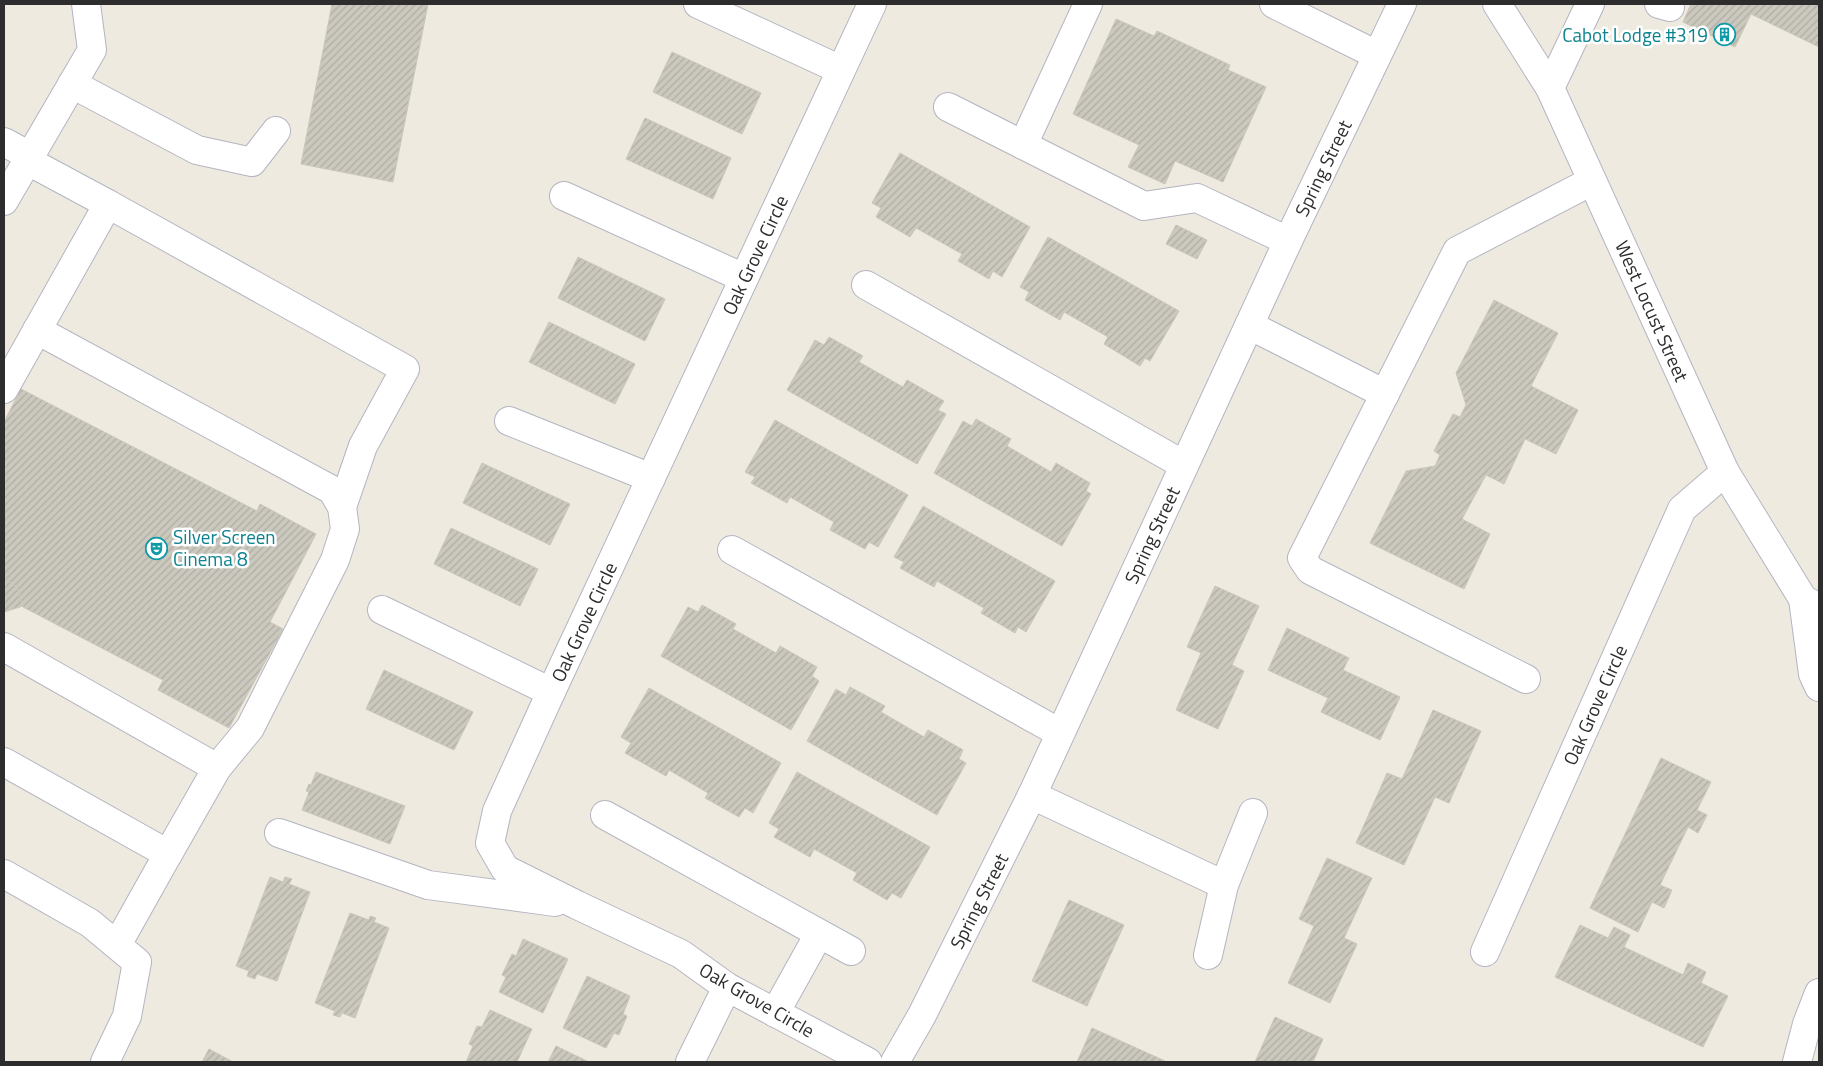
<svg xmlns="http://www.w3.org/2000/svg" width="1823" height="1066" viewBox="0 0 1823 1066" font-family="'Titillium Web',sans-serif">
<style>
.building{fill:url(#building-hatch);stroke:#cbc6b9}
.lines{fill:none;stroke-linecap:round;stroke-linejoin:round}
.minor-casing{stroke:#b3b5c1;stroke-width:30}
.minor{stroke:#fff;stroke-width:28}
.labels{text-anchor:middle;stroke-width:5;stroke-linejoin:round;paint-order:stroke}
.culture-label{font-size:19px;fill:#0d838f;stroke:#fff;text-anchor:end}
.street-label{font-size:19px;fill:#2d2d2d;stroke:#fff}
</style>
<defs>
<pattern id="building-hatch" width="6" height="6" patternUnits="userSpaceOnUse" patternTransform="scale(1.25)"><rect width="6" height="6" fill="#cbc8be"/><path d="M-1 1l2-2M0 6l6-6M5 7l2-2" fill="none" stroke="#afaca4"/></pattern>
</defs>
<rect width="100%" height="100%" fill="#efeae0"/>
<g class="building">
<path d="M 332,4 L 428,4 L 393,182 L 301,164 Z"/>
<path d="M 1691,4 L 1819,4 L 1819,47 L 1751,14 L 1735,47 L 1683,22 Z"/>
<path d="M 1116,19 L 1154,36 L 1157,31 L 1230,65 L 1228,70 L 1266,87 L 1223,182 L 1175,161 L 1165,184 L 1128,167 L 1139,145 L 1073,114 Z"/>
<path d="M 672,52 L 761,93 L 742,134 L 653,92 Z"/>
<path d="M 645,118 L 731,158 L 713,199 L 626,159 Z"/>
<path d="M 900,153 L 1030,227 L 1002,277 L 993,271 L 989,279 L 958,261 L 962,254 L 916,228 L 910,237 L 876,217 L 881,208 L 872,203 Z"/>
<path d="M 1176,225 L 1207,240 L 1197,259 L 1166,244 Z"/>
<path d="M 1048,237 L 1179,311 L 1150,361 L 1145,358 L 1140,366 L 1104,344 L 1108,337 L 1064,312 L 1060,320 L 1025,300 L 1029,292 L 1020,287 Z"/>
<path d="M 578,257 L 665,299 L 645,341 L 558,298 Z"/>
<path d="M 1494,300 L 1558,333 L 1531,386 L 1578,410 L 1556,454 L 1525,439 L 1504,484 L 1486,475 L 1462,519 L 1490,534 L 1464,589 L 1370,543 L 1406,471 L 1435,466 L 1440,455 L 1434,451 L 1453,414 L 1460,417 L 1466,405 L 1456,373 Z"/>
<path d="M 549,322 L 635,364 L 615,404 L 529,362 Z"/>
<path d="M 829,337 L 863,356 L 859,362 L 903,387 L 907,380 L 944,401 L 938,410 L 946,414 L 917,464 L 787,390 L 815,340 L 824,345 Z"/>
<path d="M 21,389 L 257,511 L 260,504 L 316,534 L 270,622 L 283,629 L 229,728 L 158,690 L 163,680 L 23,607 L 17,587 L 4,579 L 4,422 Z"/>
<path d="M 976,419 L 1011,439 L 1007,446 L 1051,472 L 1056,463 L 1090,483 L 1086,491 L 1091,494 L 1062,546 L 934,473 L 963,421 L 972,426 Z"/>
<path d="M 775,420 L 908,495 L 878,547 L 869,542 L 865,549 L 830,530 L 834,522 L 790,497 L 787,503 L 751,483 L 755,477 L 745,472 Z"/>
<path d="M 482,463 L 570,504 L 550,545 L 463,503 Z"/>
<path d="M 923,506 L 1055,581 L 1026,632 L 1018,627 L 1015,633 L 981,613 L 984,608 L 937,581 L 934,587 L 900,568 L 904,562 L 894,557 Z"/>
<path d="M 451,528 L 538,569 L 520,606 L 434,564 Z"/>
<path d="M 4,579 L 17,587 L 23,606 L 4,612 Z"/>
<path d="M 1215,586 L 1259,606 L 1232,665 L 1244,671 L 1218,729 L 1176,710 L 1201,653 L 1187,647 Z"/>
<path d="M 702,605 L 736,624 L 733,629 L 776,653 L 780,646 L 817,667 L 812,676 L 819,681 L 791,730 L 661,656 L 688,607 L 698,612 Z"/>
<path d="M 1287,628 L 1349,658 L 1343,670 L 1400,697 L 1380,740 L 1321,712 L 1328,698 L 1268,670 Z"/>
<path d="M 384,670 L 473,712 L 454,750 L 366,709 Z"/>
<path d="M 850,687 L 885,706 L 881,712 L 924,737 L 928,730 L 963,750 L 959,759 L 966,763 L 937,815 L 807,741 L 836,689 L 846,695 Z"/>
<path d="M 649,688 L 781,763 L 753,813 L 745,808 L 739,817 L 705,798 L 708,793 L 669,770 L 666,776 L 625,753 L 631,743 L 621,737 Z"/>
<path d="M 1433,710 L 1481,731 L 1449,803 L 1435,797 L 1404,865 L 1356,843 L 1387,773 L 1402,779 Z"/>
<path d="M 1661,758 L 1711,782 L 1697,810 L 1707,815 L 1698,833 L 1688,827 L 1660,885 L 1672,890 L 1664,908 L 1652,902 L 1638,932 L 1590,908 Z"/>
<path d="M 316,772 L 405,806 L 390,844 L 302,810 L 309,792 L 306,791 L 309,784 L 311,785 Z"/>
<path d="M 797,772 L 930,847 L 901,898 L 892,893 L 887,900 L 853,880 L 857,873 L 814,849 L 810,857 L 774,837 L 779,829 L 769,823 Z"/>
<path d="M 1327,858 L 1372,878 L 1344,938 L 1357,944 L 1330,1003 L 1288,983 L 1314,926 L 1299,919 Z"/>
<path d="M 270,877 L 283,882 L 285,877 L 292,879 L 289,884 L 310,892 L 277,981 L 257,974 L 255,979 L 247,976 L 249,971 L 236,966 Z"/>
<path d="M 1069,900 L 1124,925 L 1087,1006 L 1032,981 Z"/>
<path d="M 350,913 L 369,920 L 370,916 L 376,918 L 374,922 L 389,928 L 355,1018 L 342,1013 L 340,1017 L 333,1015 L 335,1011 L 315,1003 Z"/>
<path d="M 1580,925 L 1608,938 L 1614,927 L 1630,935 L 1624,947 L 1683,975 L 1688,963 L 1706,972 L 1701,983 L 1728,996 L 1703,1047 L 1555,977 Z"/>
<path d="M 523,939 L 568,959 L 543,1013 L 499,992 L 506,977 L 502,975 L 512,954 L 516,956 Z"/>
<path d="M 587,976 L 630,996 L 623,1014 L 627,1016 L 619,1035 L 614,1033 L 606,1048 L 563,1028 Z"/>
<path d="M 490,1010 L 532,1029 L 517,1062 L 466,1062 L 473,1046 L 469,1044 L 477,1026 L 482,1027 Z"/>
<path d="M 1275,1017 L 1323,1039 L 1313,1062 L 1255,1062 Z"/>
<path d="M 1092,1028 L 1165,1061 L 1165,1062 L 1077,1062 Z"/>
<path d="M 556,1046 L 589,1062 L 548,1062 Z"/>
<path d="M 209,1049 L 233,1062 L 202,1062 Z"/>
</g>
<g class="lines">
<defs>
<g id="minor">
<path d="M 698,4 L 841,70"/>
<path d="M 1274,4 L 1377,55"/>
<path d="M 1497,4 L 1550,88 L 1725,472 L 1803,599 L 1819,608"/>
<path d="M 1659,4 L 1670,7"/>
<path d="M 72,84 L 197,150 L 252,162 L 276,131"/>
<path d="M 1550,88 L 1590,4"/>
<path d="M 948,107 L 1144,206 L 1197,198 L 1288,241"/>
<path d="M 4,142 L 30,156"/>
<path d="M 1023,145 L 1088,4"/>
<path d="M 28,161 L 108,204"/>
<path d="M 564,196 L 744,278"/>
<path d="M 4,201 L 92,50 L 86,4"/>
<path d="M 866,285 L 1184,465"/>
<path d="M 1249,325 L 1385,394"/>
<path d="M 37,330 L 332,490 L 342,507 L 345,529 L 335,560 L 250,728 L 217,768"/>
<path d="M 4,389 L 108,204 L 405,369 L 363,446 L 342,507"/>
<path d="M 509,421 L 651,478"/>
<path d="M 732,550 L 1060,733"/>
<path d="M 1803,599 L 1813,674 L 1819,687"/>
<path d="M 382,610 L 551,692"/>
<path d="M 4,647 L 217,768 L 168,854 L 4,762"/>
<path d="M 1526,679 L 1310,570 L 1302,558 L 1457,251 L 1592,181"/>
<path d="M 1032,795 L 1224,885"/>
<path d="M 605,815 L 851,951"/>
<path d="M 279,833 L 428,885 L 555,902"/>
<path d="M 4,874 L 90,923 L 137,962 L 127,1016 L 105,1062"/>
<path d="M 117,945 L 168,854"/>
<path d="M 1485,952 L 1682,509 L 1725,472"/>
<path d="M 1208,955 L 1224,885 L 1253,813"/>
<path d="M 775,1013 L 819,934"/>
<path d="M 690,1062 L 727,987"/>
<path d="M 868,1062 L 727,987 L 681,954 L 577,905 L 505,869 L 490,843 L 497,811 L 551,692 L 872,4"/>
<path d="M 895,1062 L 922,1015 L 1032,795 L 1288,241 L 1402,4"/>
<path d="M 1797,1062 L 1807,1024 L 1819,993"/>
</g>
</defs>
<use href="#minor" class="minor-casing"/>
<use href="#minor" class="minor"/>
</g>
<defs>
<symbol id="building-ring" viewBox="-11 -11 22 22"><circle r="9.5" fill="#fff" stroke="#0f9aa8" stroke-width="1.5"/><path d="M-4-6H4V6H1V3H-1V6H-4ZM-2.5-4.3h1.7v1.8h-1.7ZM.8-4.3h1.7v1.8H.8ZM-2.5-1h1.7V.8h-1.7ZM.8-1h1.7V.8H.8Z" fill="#0f9aa8"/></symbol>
<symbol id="theatre-ring" viewBox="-11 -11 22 22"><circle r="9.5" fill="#fff" stroke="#0f9aa8" stroke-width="1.5"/><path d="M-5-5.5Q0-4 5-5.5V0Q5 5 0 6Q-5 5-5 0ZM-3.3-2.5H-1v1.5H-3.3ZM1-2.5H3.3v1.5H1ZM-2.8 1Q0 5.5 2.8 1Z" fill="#0f9aa8"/></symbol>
</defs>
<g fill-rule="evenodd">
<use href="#building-ring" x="1712" y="22" width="25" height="25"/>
<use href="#theatre-ring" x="144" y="536" width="25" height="25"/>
</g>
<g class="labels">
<g class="culture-label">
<text x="1708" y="42">Cabot Lodge #319</text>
<text x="173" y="544" text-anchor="start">Silver Screen<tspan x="173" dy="22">Cinema 8</tspan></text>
</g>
<g class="street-label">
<text transform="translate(1323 168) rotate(-64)" y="7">Spring Street</text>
<text transform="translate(755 255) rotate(-65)" y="7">Oak Grove Circle</text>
<text transform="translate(1652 311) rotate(66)" y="7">West Locust Street</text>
<text transform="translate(1152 535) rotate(-65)" y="7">Spring Street</text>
<text transform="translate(584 622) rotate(-65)" y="7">Oak Grove Circle</text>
<text transform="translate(1595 705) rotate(-66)" y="7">Oak Grove Circle</text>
<text transform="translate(979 901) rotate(-63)" y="7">Spring Street</text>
<text transform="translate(757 1000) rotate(30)" y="7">Oak Grove Circle</text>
</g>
</g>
<rect width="1823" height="1066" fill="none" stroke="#2d2d2d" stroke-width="10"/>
</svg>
